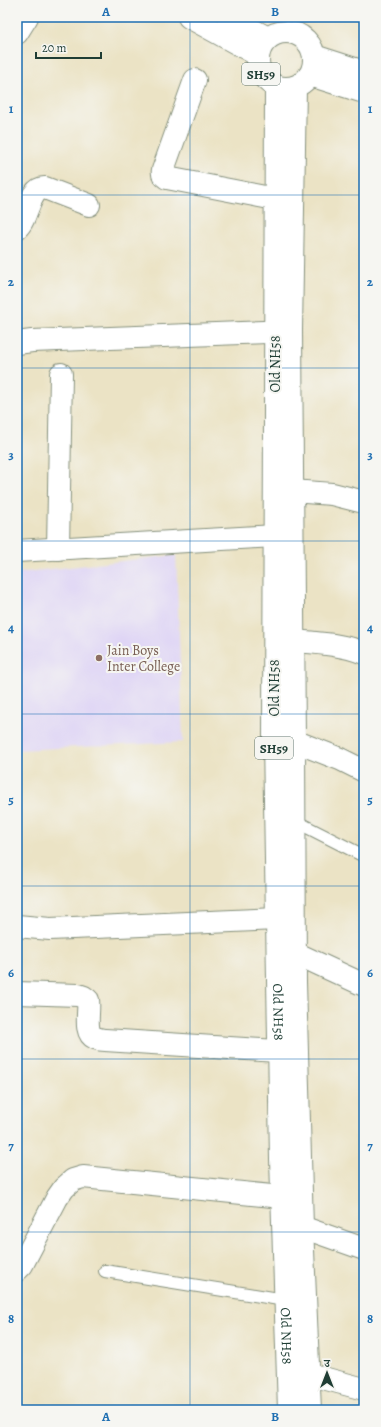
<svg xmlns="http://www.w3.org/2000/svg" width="381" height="1427" viewBox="0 0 381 1427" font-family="Alegreya,'Noto Serif Devanagari',serif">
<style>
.built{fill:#dfd5f5}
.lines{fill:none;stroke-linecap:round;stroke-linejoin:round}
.lane-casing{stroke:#85907c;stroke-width:14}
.street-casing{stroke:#85907c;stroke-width:24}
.secondary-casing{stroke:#85907c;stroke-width:24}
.primary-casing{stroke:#85907c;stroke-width:24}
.lane{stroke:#fff;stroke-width:12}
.street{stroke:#fff;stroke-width:22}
.secondary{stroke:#fff;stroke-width:22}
.primary{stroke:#fff;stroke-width:22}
.grid{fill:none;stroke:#1f6fb2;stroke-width:1;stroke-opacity:0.55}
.education-dot{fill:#8d6e63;stroke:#f6f6f2;stroke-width:1.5}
.labels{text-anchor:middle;stroke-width:4;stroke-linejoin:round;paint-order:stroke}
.shield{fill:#f6f6f2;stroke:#60746d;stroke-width:1}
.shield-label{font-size:13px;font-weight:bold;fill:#1f3d34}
.street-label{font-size:14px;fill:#1f3d34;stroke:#f6f6f2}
.education-label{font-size:14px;fill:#785e54;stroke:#f6f6f2;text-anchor:start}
.neatline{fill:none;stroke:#1f6fb2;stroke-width:1.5}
.grid-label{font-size:13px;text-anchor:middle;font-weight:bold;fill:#1f6fb2}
</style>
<rect width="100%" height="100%" fill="#f6f6f2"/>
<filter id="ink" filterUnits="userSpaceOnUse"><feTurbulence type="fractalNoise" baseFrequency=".025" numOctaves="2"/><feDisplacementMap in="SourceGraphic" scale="8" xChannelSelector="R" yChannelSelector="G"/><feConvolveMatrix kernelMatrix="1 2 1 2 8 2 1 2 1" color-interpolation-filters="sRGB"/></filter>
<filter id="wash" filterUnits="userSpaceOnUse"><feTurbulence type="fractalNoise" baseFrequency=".012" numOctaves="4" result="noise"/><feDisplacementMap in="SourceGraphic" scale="16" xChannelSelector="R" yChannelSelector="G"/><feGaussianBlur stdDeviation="0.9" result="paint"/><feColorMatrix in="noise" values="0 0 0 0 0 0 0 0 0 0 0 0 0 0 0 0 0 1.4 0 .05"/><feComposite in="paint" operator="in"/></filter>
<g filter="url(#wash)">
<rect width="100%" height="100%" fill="#ebe3c5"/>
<path class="built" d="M 176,555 L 183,742 L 17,750 L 17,573 Z"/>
</g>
<g filter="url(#ink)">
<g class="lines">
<defs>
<g id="lane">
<path d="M 295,821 L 364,856"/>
<path d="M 105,1271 L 285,1300"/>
</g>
<g id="street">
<path d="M 17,33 L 27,17"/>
<path d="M 195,80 L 163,170 C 162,174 164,176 167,178 L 275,199"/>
<path d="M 17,228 C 28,219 29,187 45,188 L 89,205"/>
<path d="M 17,343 L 32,341 L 291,331"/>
<path d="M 292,491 L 332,494 L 364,502"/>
<path d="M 58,549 L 61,374"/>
<path d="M 17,551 L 292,535"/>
<path d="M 293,641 C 317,643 341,644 364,653"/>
<path d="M 294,741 L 340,759 L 364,771"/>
<path d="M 17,926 L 50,929 L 277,919"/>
<path d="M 295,953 L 364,985"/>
<path d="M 17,993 L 78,995 L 84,997 L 88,1000 C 90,1010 83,1033 95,1038 C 98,1039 102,1040 105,1040 L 278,1051"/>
<path d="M 285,1221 L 364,1249"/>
<path d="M 17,1270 L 22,1265 L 57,1198 L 64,1188 L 73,1180 L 83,1177 L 282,1197"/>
<path d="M 308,1374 L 364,1389"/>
</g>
<g id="secondary">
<path d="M 189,17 L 258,55"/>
<path d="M 228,17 L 268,38"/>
<path d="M 314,56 L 364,72"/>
<path d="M 310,75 L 364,92"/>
</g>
<g id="primary">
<circle cx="286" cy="60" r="28"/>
<path id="s1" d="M 276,86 L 274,741 L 281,1159 L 289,1410"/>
<path d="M 295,87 L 291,331 L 294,741 L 295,982 L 302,1227 L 310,1410"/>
</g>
</defs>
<use href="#lane" class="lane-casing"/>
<use href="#street" class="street-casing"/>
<use href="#secondary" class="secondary-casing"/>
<use href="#primary" class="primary-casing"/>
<use href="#lane" class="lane"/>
<use href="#street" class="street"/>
<use href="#secondary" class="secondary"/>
<use href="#primary" class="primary"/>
</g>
</g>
<path class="grid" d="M 190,17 L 190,1410M 17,195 L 364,195M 17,368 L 364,368M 17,541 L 364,541M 17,714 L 364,714M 17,886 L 364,886M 17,1059 L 364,1059M 17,1232 L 364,1232"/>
<circle class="education-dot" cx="99" cy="658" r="4"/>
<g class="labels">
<g class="shield">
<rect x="242" y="63" width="38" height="22" rx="3"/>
<rect x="255" y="737" width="38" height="22" rx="3"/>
</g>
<g class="shield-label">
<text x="261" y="79">SH59</text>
<text x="274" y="753">SH59</text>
</g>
<g class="street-label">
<text transform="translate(275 364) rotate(-90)" y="5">Old NH58</text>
<text transform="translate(274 688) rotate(-90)" y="5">Old NH58</text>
<text dy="5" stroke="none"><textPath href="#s1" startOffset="926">Old NH58</textPath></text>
<text dy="5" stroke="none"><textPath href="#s1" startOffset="1250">Old NH58</textPath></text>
</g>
<g class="education-label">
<text x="107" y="655">Jain Boys<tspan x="107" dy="16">Inter College</tspan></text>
</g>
</g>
<rect width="381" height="1427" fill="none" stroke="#f6f6f2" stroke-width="44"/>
<g transform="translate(327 1373)" stroke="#f6f6f2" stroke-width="3" paint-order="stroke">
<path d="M0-3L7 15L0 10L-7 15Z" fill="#1f3d34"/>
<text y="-6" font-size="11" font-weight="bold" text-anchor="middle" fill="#1f3d34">उ</text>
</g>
<path d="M36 52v6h65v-6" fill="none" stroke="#1f3d34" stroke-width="2"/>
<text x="42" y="52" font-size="12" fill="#1f3d34" stroke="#f6f6f2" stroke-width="3" paint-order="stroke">20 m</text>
<rect x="22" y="22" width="337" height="1383" class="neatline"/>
<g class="grid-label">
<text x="106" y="16">A</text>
<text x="275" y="16">B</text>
<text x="11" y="113">1</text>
<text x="370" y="113">1</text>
<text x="11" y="286">2</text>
<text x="370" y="286">2</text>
<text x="11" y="459">3</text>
<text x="370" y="459">3</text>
<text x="11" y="632">4</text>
<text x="370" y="632">4</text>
<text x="11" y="804">5</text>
<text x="370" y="804">5</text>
<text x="11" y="977">6</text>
<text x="370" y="977">6</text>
<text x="11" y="1150">7</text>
<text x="370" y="1150">7</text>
<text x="11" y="1323">8</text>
<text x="370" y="1323">8</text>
<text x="106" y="1421">A</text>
<text x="275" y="1421">B</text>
</g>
</svg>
